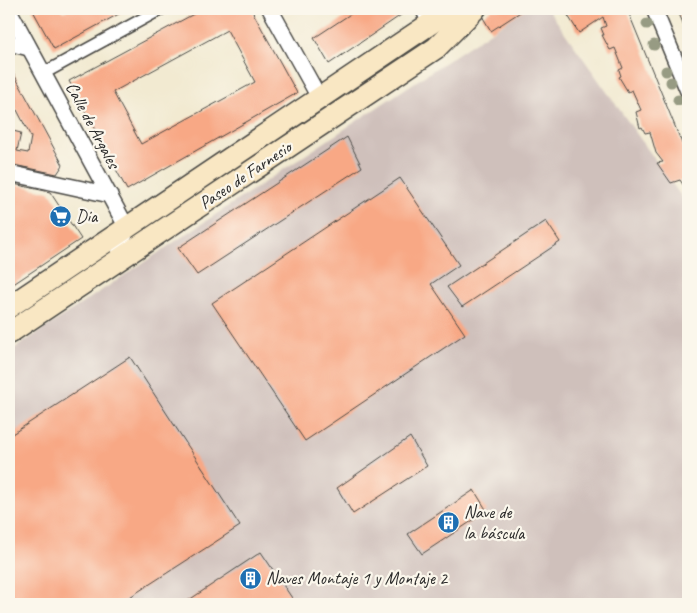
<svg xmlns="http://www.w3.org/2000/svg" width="697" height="613" viewBox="0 0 697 613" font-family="Caveat,sans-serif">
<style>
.industrial{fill:#cfc0bb}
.building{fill:#f8a885;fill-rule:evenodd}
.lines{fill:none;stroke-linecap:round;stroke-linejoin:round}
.pedestrian-casing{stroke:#494844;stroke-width:14}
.minor-casing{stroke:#494844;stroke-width:18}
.secondary-casing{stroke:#494844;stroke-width:24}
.pedestrian{stroke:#fff;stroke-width:11}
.minor{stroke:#fff;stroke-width:15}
.secondary{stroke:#f9e7c3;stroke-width:21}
.tree{fill:#979b83}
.labels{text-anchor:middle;stroke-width:4.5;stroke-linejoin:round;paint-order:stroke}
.street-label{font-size:18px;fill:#2b2b2b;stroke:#fbf7ec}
.poi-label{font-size:18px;fill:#2b2b2b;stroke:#fbf7ec;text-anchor:start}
</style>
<rect width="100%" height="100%" fill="#fbf7ec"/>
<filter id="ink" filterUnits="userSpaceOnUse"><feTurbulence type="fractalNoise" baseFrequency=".02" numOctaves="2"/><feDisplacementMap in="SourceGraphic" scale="10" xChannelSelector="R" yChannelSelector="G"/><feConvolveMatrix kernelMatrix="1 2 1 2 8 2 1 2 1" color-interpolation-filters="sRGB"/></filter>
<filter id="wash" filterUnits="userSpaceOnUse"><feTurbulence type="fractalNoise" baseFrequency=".0096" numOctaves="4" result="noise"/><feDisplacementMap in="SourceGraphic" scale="20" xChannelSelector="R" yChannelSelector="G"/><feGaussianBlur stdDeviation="1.12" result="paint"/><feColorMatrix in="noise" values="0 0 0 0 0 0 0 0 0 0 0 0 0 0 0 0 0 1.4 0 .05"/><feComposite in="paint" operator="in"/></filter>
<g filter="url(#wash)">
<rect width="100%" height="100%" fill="#f2ead1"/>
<path class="industrial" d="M 525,9 L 548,9 L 688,206 L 688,604 L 9,604 L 9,352 Z"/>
<g id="blocks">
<g class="building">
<path d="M 32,9 L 61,9 L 63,12 L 69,9 L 128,9 L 54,49 Z"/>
<path d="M 203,9 L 251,9 L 297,93 L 127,190 L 69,81 ZM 227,30 L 255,82 L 141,144 L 113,92 Z"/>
<path d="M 358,9 L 401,9 L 404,13 L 329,64 L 314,38 Z"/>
<path d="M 492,9 L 525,9 L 491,31 L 482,16 Z"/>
<path d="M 568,9 L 627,9 L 688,158 L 688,192 L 680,180 L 671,183 L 657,163 L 663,162 L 656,153 L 650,132 L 645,133 L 642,127 L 640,128 L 636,112 L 641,110 L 632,90 L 628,92 L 619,77 L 621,76 L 619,70 L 623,68 L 615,48 L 610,50 L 602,35 L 604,35 L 601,28 L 606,26 L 603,17 L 579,33 L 565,11 Z"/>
<path d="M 677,9 L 688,9 L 688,35 Z"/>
<path d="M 9,65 L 63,165 L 57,174 L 9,164 L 9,130 L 21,133 L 17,151 L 28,153 L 31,137 L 17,110 L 9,114 Z"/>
<path d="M 347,137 L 362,167 L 197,275 L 178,248 Z"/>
<path d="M 400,178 L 459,265 L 431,284 L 465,334 L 305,441 L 212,303 Z"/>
<path d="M 9,183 L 50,192 L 81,239 L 9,287 Z"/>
<path d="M 546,221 L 560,242 L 462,307 L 447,287 Z"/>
<path d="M 130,357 L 240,526 L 119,604 L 9,604 L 9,436 Z"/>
<path d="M 410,437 L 427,466 L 353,514 L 337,488 Z"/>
<path d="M 474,490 L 487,511 L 422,554 L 408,534 Z"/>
<path d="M 261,552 L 296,604 L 183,604 Z"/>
</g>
</g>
</g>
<g filter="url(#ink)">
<use href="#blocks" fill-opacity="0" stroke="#494844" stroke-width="1"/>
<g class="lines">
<defs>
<path id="pedestrian" d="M 44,73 L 161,9"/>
<g id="minor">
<path d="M 270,9 L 320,99"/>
<path d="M 423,9 L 431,24"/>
<path d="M 654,9 L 688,91"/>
<path d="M 9,10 L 127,228 L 117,260"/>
<path d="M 9,43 L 29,48"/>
<path d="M 9,173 L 110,195"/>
</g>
<g id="secondary">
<path d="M 9,307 L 452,9"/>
<path d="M 9,333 L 436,48 L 475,9"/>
</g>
</defs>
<use href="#pedestrian" class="pedestrian-casing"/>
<use href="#minor" class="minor-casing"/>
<use href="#secondary" class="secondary-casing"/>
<use href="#pedestrian" class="pedestrian"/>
<use href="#minor" class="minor"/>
<use href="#secondary" class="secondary"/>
</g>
<g class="tree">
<circle cx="647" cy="24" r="5.5"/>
<circle cx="654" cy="45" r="5.5"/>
<circle cx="666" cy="71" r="5.5"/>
<circle cx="671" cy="82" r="5.5"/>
<circle cx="678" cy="100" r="5.5"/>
</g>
</g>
<defs>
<symbol id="supermarket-disc" viewBox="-11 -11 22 22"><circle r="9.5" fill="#1f6fb2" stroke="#fbf7ec"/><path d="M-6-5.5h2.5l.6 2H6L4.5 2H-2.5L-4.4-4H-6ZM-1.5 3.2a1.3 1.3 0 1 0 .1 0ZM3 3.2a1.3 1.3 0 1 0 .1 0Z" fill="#fff"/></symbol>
<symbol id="building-disc" viewBox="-11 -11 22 22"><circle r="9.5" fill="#1f6fb2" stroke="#fbf7ec"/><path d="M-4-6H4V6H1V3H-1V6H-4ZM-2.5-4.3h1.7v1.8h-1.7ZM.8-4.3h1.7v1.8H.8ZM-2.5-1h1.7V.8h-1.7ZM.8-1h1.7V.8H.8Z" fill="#fff"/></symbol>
</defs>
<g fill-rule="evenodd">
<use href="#supermarket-disc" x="48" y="204" width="25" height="25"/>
<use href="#building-disc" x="436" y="510" width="25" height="25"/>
<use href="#building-disc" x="238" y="566" width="25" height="25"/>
</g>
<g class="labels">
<g class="street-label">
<text transform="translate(93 125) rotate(62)" y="6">Calle de Argales</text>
<text transform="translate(245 175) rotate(-34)" y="6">Paseo de Farnesio</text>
</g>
<g class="poi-label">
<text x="76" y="222">Dia</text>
<text x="464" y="518">Nave de<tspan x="464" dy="21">la báscula</tspan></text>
<text x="266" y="584">Naves Montaje 1 y Montaje 2</text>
</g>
</g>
<rect width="697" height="613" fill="none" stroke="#fbf7ec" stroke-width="30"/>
</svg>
